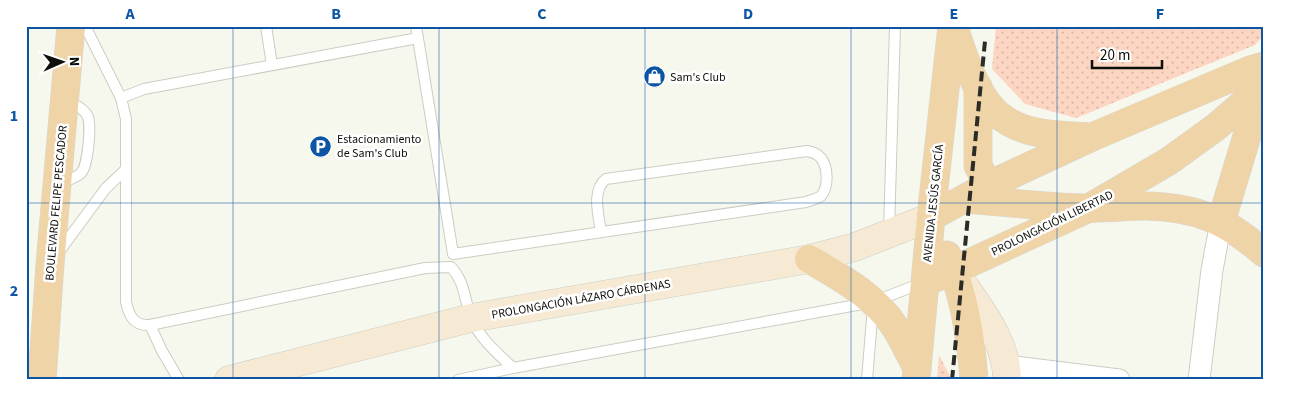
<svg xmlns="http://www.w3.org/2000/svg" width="1290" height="406" viewBox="0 0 1290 406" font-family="'Source Sans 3',sans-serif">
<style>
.grass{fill:url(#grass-dots)}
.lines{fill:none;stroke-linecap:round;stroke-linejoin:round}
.lane-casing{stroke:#ccccc2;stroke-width:12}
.street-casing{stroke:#ccccc2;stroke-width:23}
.secondary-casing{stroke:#ccccc2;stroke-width:29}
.primary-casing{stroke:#d8d8d8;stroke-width:29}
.lane{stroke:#fff;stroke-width:10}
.street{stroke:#fff;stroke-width:21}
.secondary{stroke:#f7ead4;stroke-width:28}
.primary{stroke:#efd4a8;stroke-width:28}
.rail{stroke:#2c2c27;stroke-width:4;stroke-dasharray:10 5;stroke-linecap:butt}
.grid{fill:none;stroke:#0c55a4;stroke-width:1;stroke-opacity:0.55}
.labels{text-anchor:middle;stroke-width:5;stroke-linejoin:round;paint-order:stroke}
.poi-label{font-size:12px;fill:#0e0e0a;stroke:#fff;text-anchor:start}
.street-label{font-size:12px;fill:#0e0e0a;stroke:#fff}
.neatline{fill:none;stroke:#0c55a4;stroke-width:2}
.grid-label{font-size:16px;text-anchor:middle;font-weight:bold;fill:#0c55a4}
</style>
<defs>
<pattern id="grass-dots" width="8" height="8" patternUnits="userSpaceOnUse" patternTransform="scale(1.25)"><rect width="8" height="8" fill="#fcd6c2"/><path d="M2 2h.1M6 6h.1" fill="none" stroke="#d7b6a5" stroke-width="1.8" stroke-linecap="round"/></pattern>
</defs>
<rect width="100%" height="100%" fill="#f7f8ed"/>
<g class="grass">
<path d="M 996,26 L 1264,26 L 1264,35 L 1255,45 L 1076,118 L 1025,104 L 992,69 Z"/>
<path d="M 939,355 L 952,380 L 937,380 Z"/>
</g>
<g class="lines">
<defs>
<g id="lane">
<path d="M 85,26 L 121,98 L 126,119 L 126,302 C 129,316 134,326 150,325 L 425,268 L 451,267 C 465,282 464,299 471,317 C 479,338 497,353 513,368"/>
<path d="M 266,26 L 272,65"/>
<path d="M 416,26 L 453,254 L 806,202 C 811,200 817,199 821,196 C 829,187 828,167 821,158 C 817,153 812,152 807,151 L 606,179 C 591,190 599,217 601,232"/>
<path d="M 121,98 L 144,89 L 418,38"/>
<path d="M 60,184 C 67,180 76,178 81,173 C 88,166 92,123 87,115 C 83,108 74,104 68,100"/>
<path d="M 889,231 L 895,26"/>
<path d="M 58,253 L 106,188 L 126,169"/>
<path d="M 150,325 L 162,351 L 179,380"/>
<path d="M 458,380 L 513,368 L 873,302 L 922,283"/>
<path d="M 867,380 L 873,306"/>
</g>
<g id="street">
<path d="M 1007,366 L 1119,380"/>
<path d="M 1199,380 L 1212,270 L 1221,222"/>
</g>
<g id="secondary">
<path d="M 957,275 C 978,307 1007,340 1007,380"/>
<path d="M 229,380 L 471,318 L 809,259 L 855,247 L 931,217"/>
</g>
<g id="primary">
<path d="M 955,30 C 964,58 978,102 1004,119 C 1028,136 1061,135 1090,137"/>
<path d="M 978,87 L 978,166 L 989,185 L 1002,197"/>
<path d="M 964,199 C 1004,202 1045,207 1085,208 C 1106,209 1126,206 1146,206 C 1197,207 1226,220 1264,253"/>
<path d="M 931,217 L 989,185 L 1092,137 L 1250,70 L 1264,66"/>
<path d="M 1221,222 L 1250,126 L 1264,91"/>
<path d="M 947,255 C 964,293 971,338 974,380"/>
<path d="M 809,259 C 840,277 875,296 895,327 C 903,340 910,355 917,368"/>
<path d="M 926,282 L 963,266 L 1087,209 L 1169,161 L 1216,127 L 1245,102 L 1264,77"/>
<path d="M 42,380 L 50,264 L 71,26"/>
<path d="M 916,380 L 931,217 L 952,26"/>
</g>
</defs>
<use href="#lane" class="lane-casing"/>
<use href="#street" class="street-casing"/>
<use href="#secondary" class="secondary-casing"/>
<use href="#primary" class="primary-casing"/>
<use href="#lane" class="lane"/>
<use href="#street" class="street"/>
<use href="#secondary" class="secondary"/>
<use href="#primary" class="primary"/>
<path class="rail" d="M 952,380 L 985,41"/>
</g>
<path class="grid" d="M 233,26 L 233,380M 439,26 L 439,380M 645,26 L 645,380M 851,26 L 851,380M 1057,26 L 1057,380M 26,203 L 1264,203"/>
<defs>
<symbol id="shop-disc" viewBox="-11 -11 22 22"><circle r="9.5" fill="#0c55a4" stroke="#fff"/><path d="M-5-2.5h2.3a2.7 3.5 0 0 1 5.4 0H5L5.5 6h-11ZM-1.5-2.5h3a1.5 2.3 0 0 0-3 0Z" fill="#fff"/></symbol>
<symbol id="parking-disc" viewBox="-11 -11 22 22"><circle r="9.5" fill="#0c55a4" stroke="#fff"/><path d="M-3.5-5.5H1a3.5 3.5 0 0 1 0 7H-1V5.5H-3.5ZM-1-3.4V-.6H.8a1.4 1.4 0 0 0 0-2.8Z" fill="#fff"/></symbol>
</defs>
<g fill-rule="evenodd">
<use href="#shop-disc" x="642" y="64" width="25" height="25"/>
<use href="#parking-disc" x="308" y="134" width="25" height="25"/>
</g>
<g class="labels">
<g class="poi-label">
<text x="670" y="81">Sam's Club</text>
<text x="337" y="143">Estacionamiento<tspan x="337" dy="14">de Sam's Club</tspan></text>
</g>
<g class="street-label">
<text transform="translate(56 203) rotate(-85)" y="4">BOULEVARD FELIPE PESCADOR</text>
<text transform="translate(933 203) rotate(-84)" y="4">AVENIDA JESÚS GARCÍA</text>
<text transform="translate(1052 223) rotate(-26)" y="4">PROLONGACIÓN LIBERTAD</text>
<text transform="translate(581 299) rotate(-10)" y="4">PROLONGACIÓN LÁZARO CÁRDENAS</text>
</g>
</g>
<rect width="1290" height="406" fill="none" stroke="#ffffff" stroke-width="55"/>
<g transform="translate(62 62) rotate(88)" stroke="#ffffff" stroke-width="4" paint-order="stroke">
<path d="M0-4L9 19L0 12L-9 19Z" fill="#0e0e0a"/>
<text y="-8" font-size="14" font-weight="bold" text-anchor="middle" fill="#0e0e0a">N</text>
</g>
<path d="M1092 60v8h70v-8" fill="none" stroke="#0e0e0a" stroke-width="2.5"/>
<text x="1100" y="60" font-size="15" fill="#0e0e0a" stroke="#ffffff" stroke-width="4" paint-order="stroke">20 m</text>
<rect x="28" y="28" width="1234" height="350" class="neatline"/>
<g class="grid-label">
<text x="130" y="19">A</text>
<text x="336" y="19">B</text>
<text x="542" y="19">C</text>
<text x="748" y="19">D</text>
<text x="954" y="19">E</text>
<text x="1160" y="19">F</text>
<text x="14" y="121">1</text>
<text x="14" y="296">2</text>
</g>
</svg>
